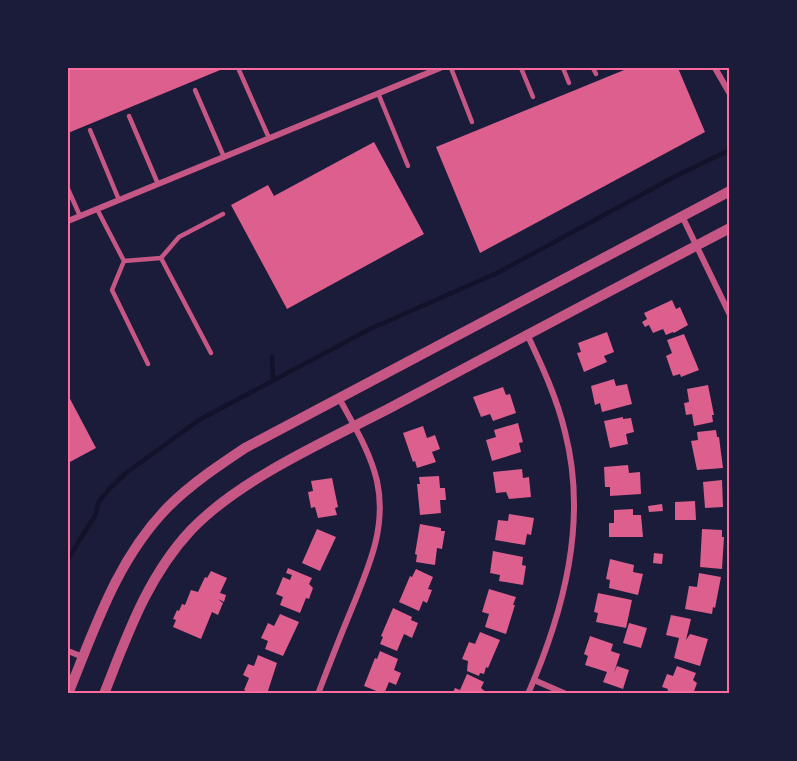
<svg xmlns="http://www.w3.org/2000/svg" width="797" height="761" viewBox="0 0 797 761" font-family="Figtree,sans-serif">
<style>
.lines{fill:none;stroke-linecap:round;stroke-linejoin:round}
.stream{stroke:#12122b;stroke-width:4.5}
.building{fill:#dd5f8e}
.service{stroke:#c65784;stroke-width:4.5}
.minor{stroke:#c65784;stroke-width:6}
.tertiary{stroke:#c65784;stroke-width:10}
.neatline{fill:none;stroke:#ff6b9d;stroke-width:2}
</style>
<rect width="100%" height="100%" fill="#1b1b3a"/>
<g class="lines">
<g class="stream">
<path d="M 272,357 L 273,379"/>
<path d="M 68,559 L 96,514 L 98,503 L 108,490 L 126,473 L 199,420 L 370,329 L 497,273 L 676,176 L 730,150"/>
</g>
</g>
<g class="building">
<path d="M 68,68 L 225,68 L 68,133 Z"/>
<path d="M 629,68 L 678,68 L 705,132 L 480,253 L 436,147 Z"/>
<path d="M 374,142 L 424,234 L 287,309 L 231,205 L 268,185 L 274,196 Z"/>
<path d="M 672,300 L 676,309 L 680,307 L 688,325 L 674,333 L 673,332 L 666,335 L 663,329 L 653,333 L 649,325 L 645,327 L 642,322 L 647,319 L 644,313 Z"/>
<path d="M 607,332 L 614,352 L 604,356 L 607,362 L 584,372 L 577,353 L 581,352 L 578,343 Z"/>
<path d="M 684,334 L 699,370 L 681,377 L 680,374 L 673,376 L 666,356 L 672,353 L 667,340 Z"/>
<path d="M 614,379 L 616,386 L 627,384 L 632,404 L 602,412 L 600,403 L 595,405 L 591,386 Z"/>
<path d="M 708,385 L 714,415 L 712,415 L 713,422 L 694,426 L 692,414 L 686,415 L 684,403 L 689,402 L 687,389 Z"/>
<path d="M 503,387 L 506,395 L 510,394 L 516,413 L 493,421 L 490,414 L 481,417 L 473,397 Z"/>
<path d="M 68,395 L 96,448 L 68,463 Z"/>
<path d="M 623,417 L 623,419 L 631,418 L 634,432 L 626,434 L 628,444 L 610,448 L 604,421 Z"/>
<path d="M 518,423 L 523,442 L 519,443 L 521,452 L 492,461 L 486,440 L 496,437 L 494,430 Z"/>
<path d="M 423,426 L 427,438 L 435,435 L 440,449 L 432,452 L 436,462 L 417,468 L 415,461 L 413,462 L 403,433 Z"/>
<path d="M 716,430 L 717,437 L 719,437 L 723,468 L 697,470 L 691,441 L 698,440 L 697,432 Z"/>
<path d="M 628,465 L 629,473 L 640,472 L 641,494 L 610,496 L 610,487 L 605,487 L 604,467 Z"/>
<path d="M 522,469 L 523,478 L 529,477 L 531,497 L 509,499 L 506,492 L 496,493 L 493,472 Z"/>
<path d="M 439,476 L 440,488 L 445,488 L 446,500 L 440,500 L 441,513 L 420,515 L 417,484 L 420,484 L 419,477 Z"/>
<path d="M 332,478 L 338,507 L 335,508 L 337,515 L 318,518 L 315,507 L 311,508 L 308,492 L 313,491 L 311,481 Z"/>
<path d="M 722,480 L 723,507 L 705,508 L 703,482 Z"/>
<path d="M 695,501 L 696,520 L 675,520 L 675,502 Z"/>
<path d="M 662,504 L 663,511 L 649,512 L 648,506 Z"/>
<path d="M 633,509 L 633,515 L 641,515 L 643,537 L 609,537 L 609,523 L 614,523 L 614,510 Z"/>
<path d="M 509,514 L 534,518 L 531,535 L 527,534 L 525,545 L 495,540 L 498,520 L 508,521 Z"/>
<path d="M 420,524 L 441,528 L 441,531 L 445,531 L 442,549 L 437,548 L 435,565 L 416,562 L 417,555 L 415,554 Z"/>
<path d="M 317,529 L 336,537 L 320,571 L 302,563 Z"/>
<path d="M 702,529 L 722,530 L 722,537 L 724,537 L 722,569 L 700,567 Z"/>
<path d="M 493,551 L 523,557 L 522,565 L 526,566 L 523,585 L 499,581 L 500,575 L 490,573 Z"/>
<path d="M 654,553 L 663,554 L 662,564 L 653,563 Z"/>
<path d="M 610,559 L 634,565 L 633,572 L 643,574 L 638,595 L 609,588 L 610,580 L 606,579 Z"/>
<path d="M 288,568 L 312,578 L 309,584 L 313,588 L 309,599 L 306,598 L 300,613 L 280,605 L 283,597 L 276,594 L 283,577 L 290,580 L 292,575 L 286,573 Z"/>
<path d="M 416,569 L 433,577 L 428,589 L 432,590 L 427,603 L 423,601 L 419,611 L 399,602 L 410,576 L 412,577 Z"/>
<path d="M 211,571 L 227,578 L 220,593 L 226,595 L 224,602 L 218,599 L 223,603 L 218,615 L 212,612 L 201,639 L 173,627 L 176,620 L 173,619 L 177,610 L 179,611 L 182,604 L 185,605 L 191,590 L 198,592 L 205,577 L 207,578 Z"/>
<path d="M 699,573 L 721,577 L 715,608 L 713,607 L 712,614 L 685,609 L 689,586 L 697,587 Z"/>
<path d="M 489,589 L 516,597 L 513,605 L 515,605 L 506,634 L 485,627 L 489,614 L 482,612 Z"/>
<path d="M 598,593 L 632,600 L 626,628 L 596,622 L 598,613 L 594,612 Z"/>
<path d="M 393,608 L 412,617 L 411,620 L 418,623 L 412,638 L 404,634 L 397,651 L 380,644 L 383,637 L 381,636 Z"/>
<path d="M 280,614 L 299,622 L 283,656 L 265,649 L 268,641 L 261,638 L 268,623 L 274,626 Z"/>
<path d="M 671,615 L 691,619 L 686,640 L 690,634 L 708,639 L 700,666 L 674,658 L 679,638 L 666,635 Z"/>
<path d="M 629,623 L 647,628 L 641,648 L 623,643 Z"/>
<path d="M 480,632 L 500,640 L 488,668 L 486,667 L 484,674 L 480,673 L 479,676 L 467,671 L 468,661 L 462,659 L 469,642 L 475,644 Z"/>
<path d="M 590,636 L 613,644 L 611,651 L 620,654 L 614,673 L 617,666 L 629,670 L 623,689 L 603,682 L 607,672 L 585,665 L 588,656 L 584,654 Z"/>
<path d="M 380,651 L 398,659 L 394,670 L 401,673 L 396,685 L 389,682 L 384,694 L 364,686 L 375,658 L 377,659 Z"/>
<path d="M 258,655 L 277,663 L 267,694 L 252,694 L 244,690 L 249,678 L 243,675 L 248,664 L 254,666 Z"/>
<path d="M 677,666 L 696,673 L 693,680 L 697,683 L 693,694 L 667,694 L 668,689 L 662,687 L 667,674 L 673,676 Z"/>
<path d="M 467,674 L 484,682 L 481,688 L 488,694 L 452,694 L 455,688 L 460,690 Z"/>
</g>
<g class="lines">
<g class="service">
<path d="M 451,68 L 472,122"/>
<path d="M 521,68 L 533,97"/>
<path d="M 563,68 L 569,83"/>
<path d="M 593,68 L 596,74"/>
<path d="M 239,70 L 269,138"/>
<path d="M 195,90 L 224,157"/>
<path d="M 378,93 L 408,166"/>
<path d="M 129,116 L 158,184"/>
<path d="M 90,130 L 119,200"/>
<path d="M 68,189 L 80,216"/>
<path d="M 97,209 L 124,261 L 112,290 L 148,364"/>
<path d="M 161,258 L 179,237 L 223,214"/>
<path d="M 124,261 L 161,258 L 211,353"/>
</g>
<g class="minor">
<path d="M 715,68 L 730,94"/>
<path d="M 682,216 L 730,315"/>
<path d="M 68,221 L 440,68"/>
<path d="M 527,334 C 542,366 557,398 565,432 C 588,521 564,611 528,694"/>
<path d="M 68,651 L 83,657"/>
<path d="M 534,680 L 566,694"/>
<path d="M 318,694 C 329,665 340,637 352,608 C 369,566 387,527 377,481 C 370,451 353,424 339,398"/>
</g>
<g class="tertiary">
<path d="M 68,694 C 95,628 117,559 168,507 C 191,484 218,466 245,448 L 730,191"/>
<path d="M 104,694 C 127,636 147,577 191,530 C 240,479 324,442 388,409 C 501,348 616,288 730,228"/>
</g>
</g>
<rect width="797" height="761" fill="none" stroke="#1b1b3a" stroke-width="138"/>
<rect x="69" y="69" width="659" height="623" class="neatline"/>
</svg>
